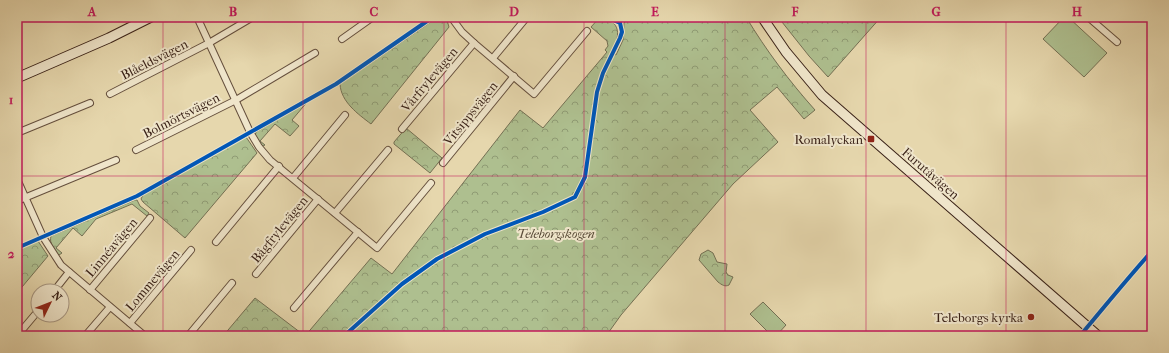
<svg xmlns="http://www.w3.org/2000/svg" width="1169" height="353" viewBox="0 0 1169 353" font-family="'IM FELL French Canon',serif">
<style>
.forest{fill:url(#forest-crowns);stroke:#747054}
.pitch{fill:#aebf8f;stroke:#747054}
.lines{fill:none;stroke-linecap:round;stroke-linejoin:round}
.street-casing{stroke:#654f3d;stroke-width:8}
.secondary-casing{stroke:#3a2218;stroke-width:11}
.street{stroke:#efe5ca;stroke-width:6}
.secondary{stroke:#efe5ca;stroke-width:9}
.cycleway-casing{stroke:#efe5ca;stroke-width:6}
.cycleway{stroke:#0057b8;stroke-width:4}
.grid{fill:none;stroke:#c2185b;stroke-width:1;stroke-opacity:0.55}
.poi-dot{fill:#8f2418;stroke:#efe5ca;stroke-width:1.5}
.labels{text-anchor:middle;stroke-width:4;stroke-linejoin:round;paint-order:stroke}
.street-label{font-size:13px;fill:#3a2218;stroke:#efe5ca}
.poi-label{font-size:13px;fill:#3a2218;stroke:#efe5ca;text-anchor:end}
.park-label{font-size:13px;font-style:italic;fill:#574936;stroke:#efe5ca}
.neatline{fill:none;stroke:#c2185b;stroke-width:1.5}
.grid-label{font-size:13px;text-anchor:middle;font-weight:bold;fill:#c2185b}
</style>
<defs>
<pattern id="forest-crowns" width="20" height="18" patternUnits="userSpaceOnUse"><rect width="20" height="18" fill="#aebf8f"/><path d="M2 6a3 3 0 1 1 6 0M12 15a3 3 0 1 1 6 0" fill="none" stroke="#8f9b74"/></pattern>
</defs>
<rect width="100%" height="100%" fill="#e6d7ad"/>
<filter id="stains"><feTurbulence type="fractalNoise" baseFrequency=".005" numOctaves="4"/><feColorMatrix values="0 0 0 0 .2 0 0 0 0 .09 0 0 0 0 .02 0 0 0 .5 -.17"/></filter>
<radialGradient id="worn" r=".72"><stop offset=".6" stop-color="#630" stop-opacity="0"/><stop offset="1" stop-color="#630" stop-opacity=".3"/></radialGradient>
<g class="forest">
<path d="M 438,17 L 446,17 L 449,27 L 371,124 C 358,114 341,102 340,84 Z"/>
<path d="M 600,17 C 622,21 620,36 612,53 L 616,55 L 623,40 L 624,23 L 629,17 L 746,17 C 766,50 789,81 815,110 L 804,119 L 777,87 L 750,110 L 778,142 L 733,184 L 621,315 L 606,336 L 223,336 L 255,298 L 305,336 L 371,258 L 392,274 L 520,110 L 543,128 L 607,52 L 605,50 L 608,46 L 607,41 L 591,27 Z"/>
<path d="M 778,17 L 881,17 L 828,77 L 809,56 Z"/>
<path d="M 308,101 L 292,120 L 299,126 L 290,136 L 275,124 L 260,141 L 265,145 L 263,146 L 261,145 L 255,136 L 256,132 Z"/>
<path d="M 406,128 L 442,158 L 430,173 L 394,144 L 394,142 Z"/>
<path d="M 246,137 L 257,153 L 185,238 L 143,202 L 141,199 L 143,195 Z"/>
<path d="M 135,200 L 137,200 L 140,206 L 149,213 L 147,216 L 132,204 L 96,219 L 82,236 L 73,228 L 56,248 L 62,253 L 59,255 C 54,251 49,243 51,236 Z"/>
<path d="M 36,238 L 48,256 L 17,293 L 17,247 Z"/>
<path d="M 708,250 L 713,253 L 717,262 L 727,264 L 726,272 L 728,275 L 733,277 L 729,285 C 725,287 722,285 718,282 L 699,260 L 701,254 Z"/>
</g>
<g class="pitch">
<path d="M 1064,17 L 1068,17 L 1107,53 L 1084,77 L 1043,39 Z"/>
<path d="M 763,302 L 786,325 L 776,336 L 772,336 L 750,314 Z"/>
</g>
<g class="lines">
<defs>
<g id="street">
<path d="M 197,17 L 250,132 L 259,147 L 270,160 L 377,248 L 431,183"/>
<path d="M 451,17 L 462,32 L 474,43 L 534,94 L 587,31"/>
<path d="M 1088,17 L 1117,42"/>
<path d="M 1151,33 L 1152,33"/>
<path d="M 342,39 L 373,17"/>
<path d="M 493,58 L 527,17"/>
<path d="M 110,94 L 209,43 L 253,17"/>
<path d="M 402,129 L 474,43"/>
<path d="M 17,133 L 90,103"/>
<path d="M 136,150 L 236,100 L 315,53"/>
<path d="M 443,163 L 514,76"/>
<path d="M 293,178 L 345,115"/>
<path d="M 17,179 L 43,237 L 61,265 L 145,336"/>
<path d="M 17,201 L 116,160"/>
<path d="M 335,213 L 388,150"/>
<path d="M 216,242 L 279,166"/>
<path d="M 256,274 L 318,199"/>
<path d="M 90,290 L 150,218"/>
<path d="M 54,291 L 69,272"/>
<path d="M 294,308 L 358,232"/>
<path d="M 130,323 L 191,250"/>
<path d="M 17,336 L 38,311"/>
<path d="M 85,336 L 110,307"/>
<path d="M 188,336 L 232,283"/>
</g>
<g id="secondary">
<path d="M 762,17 L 786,52 L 822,95 L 1098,336"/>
<path d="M 17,78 L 109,38 L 151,17"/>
</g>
</defs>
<use href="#street" class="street-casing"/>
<use href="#secondary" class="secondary-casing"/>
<use href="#street" class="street"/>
<use href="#secondary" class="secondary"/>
<defs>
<g id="cycleway">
<path d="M 17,248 L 137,196 L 336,84 L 433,17"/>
<path d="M 344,336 L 402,284 L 437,259 L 485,234 L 543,212 L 575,197 L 585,177 L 597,92 L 603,73 L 620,38 L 622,32 L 620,23 L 607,17"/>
<path d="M 1080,336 C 1104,307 1127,279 1152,251"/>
</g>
</defs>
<use href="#cycleway" class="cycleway-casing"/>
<use href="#cycleway" class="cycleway"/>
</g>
<path class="grid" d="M 163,17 L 163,336M 303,17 L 303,336M 444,17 L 444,336M 584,17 L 584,336M 725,17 L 725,336M 866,17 L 866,336M 1006,17 L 1006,336M 17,176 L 1152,176"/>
<g class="poi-dot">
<rect x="867" y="135" width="8" height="8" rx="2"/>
<circle cx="1031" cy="317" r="4"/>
</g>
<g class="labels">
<g class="street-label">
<text transform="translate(154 59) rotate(-27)" y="5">Blåeldsvägen</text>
<text transform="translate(429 79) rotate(-50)" y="5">Vårfrylevägen</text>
<text transform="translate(470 113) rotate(-51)" y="5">Vitsippsvägen</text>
<text transform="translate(181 115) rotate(-27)" y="5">Bolmörtsvägen</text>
<text transform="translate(931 173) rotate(41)" y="5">Furutåvägen</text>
<text transform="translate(279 229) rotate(-51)" y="5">Bågfrylevägen</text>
<text transform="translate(111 247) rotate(-50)" y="5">Linnéavägen</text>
<text transform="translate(152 280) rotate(-50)" y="5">Lommevägen</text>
</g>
<g class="poi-label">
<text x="863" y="144">Romalyckan</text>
<text x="1023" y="322">Teleborgs kyrka</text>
</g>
<g class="park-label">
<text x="556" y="238">Teleborgskogen</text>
</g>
</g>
<rect width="1169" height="353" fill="none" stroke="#e6d7ad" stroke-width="44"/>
<g transform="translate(50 303) rotate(47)"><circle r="19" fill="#efe5ca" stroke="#a79783"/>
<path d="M0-3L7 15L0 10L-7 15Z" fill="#8f2418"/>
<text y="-6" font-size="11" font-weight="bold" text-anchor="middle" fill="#3a2218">N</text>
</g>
<rect x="22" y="22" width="1125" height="309" class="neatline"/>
<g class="grid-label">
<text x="92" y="16">A</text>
<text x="233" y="16">B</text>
<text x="374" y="16">C</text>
<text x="514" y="16">D</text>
<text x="655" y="16">E</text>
<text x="795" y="16">F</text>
<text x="936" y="16">G</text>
<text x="1077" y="16">H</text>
<text x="11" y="104">1</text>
<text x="11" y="258">2</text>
</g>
<rect width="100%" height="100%" filter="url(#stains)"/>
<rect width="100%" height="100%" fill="url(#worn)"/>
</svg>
